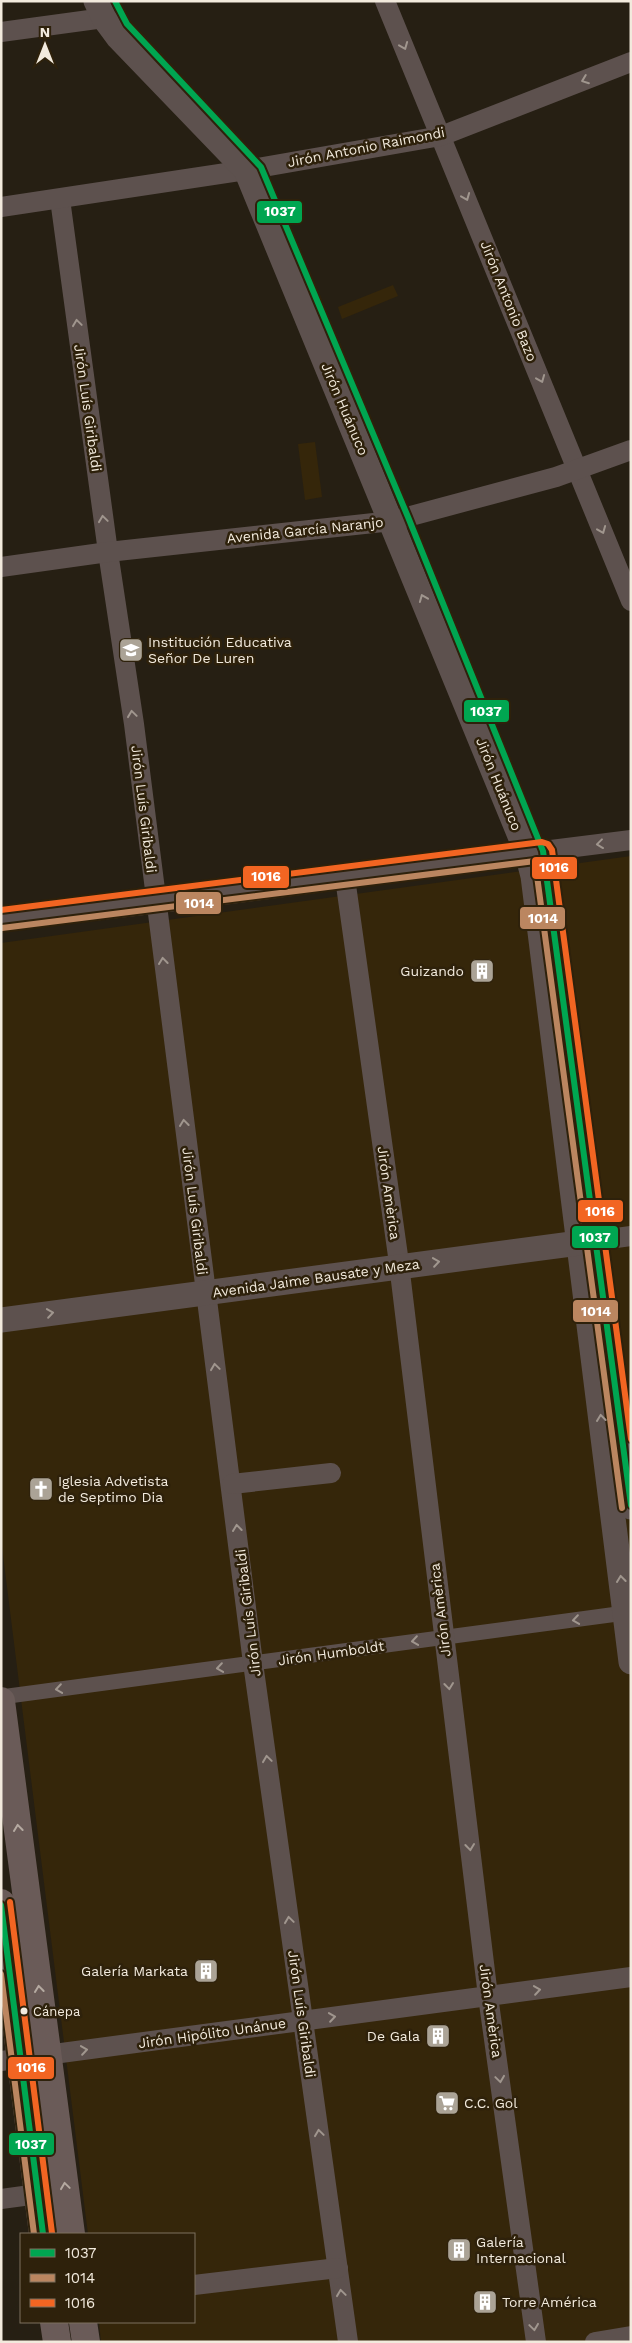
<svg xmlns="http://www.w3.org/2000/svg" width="632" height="2343" viewBox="0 0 632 2343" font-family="'Work Sans',sans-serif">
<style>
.built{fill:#35260a}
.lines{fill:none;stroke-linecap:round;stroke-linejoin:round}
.pedestrian{stroke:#5d514e;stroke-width:15}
.minor{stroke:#5d514e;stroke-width:20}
.tertiary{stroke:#5d514e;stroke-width:25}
.secondary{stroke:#6a5b58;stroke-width:28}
.bus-1-casing{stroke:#2e210b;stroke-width:10}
.bus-2-casing{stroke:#2e210b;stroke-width:10}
.bus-3-casing{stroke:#2e210b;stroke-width:10}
.bus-1{stroke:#00a651;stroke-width:6}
.bus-2{stroke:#bb8660;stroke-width:6}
.bus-3{stroke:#f26522;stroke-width:6}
.oneway{stroke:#a0968e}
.oneway2{stroke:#b5aaa1}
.bus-dot{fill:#f2eadd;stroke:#2e210b;stroke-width:2}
.labels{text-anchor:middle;stroke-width:5;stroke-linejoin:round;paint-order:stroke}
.bus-label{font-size:13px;fill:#f2eadd;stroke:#2e210b;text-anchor:start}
.street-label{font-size:14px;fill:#f2eadd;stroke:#2e210b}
.poi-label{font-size:14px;fill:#f2eadd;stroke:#2e210b;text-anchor:start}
.line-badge{stroke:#2e210b;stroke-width:2}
.badge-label{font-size:14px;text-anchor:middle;font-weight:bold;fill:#fff}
</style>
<rect width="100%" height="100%" fill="#261f13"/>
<g class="built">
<path d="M 393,285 L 398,296 L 342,319 L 338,307 Z"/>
<path d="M 315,442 L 322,497 L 305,500 L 298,444 Z"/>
<path d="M 631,856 L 631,2342 L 101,2342 L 99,2322 L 194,2322 L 194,2234 L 88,2234 L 1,1539 L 1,943 Z"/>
</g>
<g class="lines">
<path class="pedestrian" d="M 1,1697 L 625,1613"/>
<g class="minor">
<path d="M 385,1 L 631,601"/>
<path d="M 1,32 L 104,18"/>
<path d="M 60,199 L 108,552 L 134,724 L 253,1663 L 348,2342"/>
<path d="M 1,207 L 246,170 L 441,136 L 631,62"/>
<path d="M 1,567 L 108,552 L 392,521 L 556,477 L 631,450"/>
<path d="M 543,851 L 631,840"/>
<path d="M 345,878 L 398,1256 L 488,1996 L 536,2342"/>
<path d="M 594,1241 L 631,1236"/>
<path d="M 232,1484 L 331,1473"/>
<path d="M 1,2061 L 631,1977"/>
<path d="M 1,2199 L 38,2194"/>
<path d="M 194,2285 L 338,2268"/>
<path d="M 595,2342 L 631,2336"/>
</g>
<g class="tertiary">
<path d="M 96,1 L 104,18 L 118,37 L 246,170 L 527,853 L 533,876 L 631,1662"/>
<path d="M 1,919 L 156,901 L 543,851"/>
<path d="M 1,1320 L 594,1241"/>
<path d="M 609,1346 L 631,1507"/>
</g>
<g class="secondary">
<path d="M 1,1701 L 71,2234"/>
<path d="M 1,1903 L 43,2234"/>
<path d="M 54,2322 L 57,2342"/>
<path d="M 83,2322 L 86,2342"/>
</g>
<defs>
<g id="bus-1">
<path d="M 115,1 L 127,24 L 261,167 L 408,517 L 543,851 L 631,1505"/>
<path d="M 1,1905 L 43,2234"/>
</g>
<g id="bus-2">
<path d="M 2,928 L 535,861 L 622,1508"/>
<path d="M 1,1974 L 34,2234"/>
</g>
<g id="bus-3">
<path d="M 1,910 L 542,842 L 548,844 L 552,850 L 631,1439"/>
<path d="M 10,1902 L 52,2233"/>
</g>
</defs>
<use href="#bus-1" class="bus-1-casing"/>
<use href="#bus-2" class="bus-2-casing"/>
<use href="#bus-3" class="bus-3-casing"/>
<use href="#bus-1" class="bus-1"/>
<use href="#bus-2" class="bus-2"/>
<use href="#bus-3" class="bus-3"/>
</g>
<defs><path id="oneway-chevron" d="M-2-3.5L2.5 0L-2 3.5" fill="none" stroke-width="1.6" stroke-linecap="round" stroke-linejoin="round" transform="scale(1.25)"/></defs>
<g class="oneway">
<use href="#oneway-chevron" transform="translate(404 46) rotate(68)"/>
<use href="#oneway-chevron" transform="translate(585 80) rotate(159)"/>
<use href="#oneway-chevron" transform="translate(466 197) rotate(68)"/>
<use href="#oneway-chevron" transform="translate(77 323) rotate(-98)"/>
<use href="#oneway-chevron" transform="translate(541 379) rotate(68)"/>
<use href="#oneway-chevron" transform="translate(103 519) rotate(-98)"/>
<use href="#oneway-chevron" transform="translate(602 530) rotate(68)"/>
<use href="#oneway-chevron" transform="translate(423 598) rotate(-112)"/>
<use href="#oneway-chevron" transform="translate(132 714) rotate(-98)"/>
<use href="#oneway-chevron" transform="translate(600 844) rotate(173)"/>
<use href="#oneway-chevron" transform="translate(163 961) rotate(-97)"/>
<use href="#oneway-chevron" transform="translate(184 1123) rotate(-97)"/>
<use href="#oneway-chevron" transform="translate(436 1262) rotate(-8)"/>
<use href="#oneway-chevron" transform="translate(50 1313) rotate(-8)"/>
<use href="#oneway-chevron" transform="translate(215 1367) rotate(-98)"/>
<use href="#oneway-chevron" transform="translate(601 1418) rotate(-97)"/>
<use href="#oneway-chevron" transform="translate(237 1528) rotate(-97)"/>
<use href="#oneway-chevron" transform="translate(621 1579) rotate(-97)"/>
<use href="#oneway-chevron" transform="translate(576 1620) rotate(172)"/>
<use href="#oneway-chevron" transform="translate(415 1641) rotate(172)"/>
<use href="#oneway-chevron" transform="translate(220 1668) rotate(172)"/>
<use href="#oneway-chevron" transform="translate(449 1686) rotate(83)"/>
<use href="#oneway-chevron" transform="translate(59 1689) rotate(172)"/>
<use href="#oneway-chevron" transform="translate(267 1759) rotate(-98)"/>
<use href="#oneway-chevron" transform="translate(470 1847) rotate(83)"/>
<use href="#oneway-chevron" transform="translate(289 1920) rotate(-98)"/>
<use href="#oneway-chevron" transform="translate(537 1990) rotate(-8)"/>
<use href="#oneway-chevron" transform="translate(332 2017) rotate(-8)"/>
<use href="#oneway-chevron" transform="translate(84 2050) rotate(-8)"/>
<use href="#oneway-chevron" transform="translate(500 2079) rotate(82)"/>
<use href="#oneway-chevron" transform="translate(319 2133) rotate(-98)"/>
<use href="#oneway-chevron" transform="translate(341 2293) rotate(-98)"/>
<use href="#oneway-chevron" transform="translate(534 2327) rotate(82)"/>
</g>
<g class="oneway2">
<use href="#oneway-chevron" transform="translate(18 1828) rotate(-97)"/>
<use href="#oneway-chevron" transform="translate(39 1989) rotate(-97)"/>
<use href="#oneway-chevron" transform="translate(65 2186) rotate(-98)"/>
</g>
<defs>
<symbol id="school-square" viewBox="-11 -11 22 22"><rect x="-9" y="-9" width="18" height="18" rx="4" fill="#aba396" stroke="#2e210b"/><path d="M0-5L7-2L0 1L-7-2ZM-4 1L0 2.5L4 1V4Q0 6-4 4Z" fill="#fff"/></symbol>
<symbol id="building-square" viewBox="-11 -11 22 22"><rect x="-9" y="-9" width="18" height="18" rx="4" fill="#aba396" stroke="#2e210b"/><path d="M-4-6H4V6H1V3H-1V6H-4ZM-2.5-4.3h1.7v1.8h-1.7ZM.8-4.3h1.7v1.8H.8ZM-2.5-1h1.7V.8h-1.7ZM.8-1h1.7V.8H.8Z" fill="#fff"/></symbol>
<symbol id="church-square" viewBox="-11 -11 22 22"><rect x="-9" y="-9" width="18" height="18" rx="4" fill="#aba396" stroke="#2e210b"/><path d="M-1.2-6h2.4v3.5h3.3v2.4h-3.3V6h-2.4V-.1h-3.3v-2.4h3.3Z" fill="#fff"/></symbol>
<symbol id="supermarket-square" viewBox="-11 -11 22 22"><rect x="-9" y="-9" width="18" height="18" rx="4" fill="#aba396" stroke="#2e210b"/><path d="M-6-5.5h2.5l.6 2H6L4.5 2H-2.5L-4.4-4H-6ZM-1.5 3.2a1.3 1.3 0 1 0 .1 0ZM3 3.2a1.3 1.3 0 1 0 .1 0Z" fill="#fff"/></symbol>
</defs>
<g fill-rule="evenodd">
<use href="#school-square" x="117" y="636" width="28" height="28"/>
<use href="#building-square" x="468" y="957" width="28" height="28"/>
<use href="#church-square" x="27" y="1475" width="28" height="28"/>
<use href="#building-square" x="192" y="1957" width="28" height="28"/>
<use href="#building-square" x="424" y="2022" width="28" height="28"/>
<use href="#supermarket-square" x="433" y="2089" width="28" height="28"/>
<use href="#building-square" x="445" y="2236" width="28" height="28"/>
<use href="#building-square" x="471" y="2288" width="28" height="28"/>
</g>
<circle class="bus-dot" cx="24" cy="2011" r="4.5"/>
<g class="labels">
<g class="bus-label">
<text x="33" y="2016">Cánepa</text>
</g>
<g class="street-label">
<text transform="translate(366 147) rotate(-11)" y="5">Jirón Antonio Raimondi</text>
<text transform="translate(509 301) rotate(68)" y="5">Jirón Antonio Bazo</text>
<text transform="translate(88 408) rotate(82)" y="5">Jirón Luís Giribaldi</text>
<text transform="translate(345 409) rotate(67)" y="5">Jirón Huánuco</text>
<text transform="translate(305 530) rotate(-6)" y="5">Avenida García Naranjo</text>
<text transform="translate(499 784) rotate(68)" y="5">Jirón Huánuco</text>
<text transform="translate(144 809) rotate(83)" y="5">Jirón Luís Giribaldi</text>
<text transform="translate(389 1193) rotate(82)" y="5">Jirón Amèrica</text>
<text transform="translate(195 1211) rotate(83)" y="5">Jirón Luís Giribaldi</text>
<text transform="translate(316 1278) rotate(-8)" y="5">Avenida Jaime Bausate y Meza</text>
<text transform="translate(440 1610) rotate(-97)" y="5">Jirón Amèrica</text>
<text transform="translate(248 1613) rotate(-97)" y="5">Jirón Luís Giribaldi</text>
<text transform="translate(331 1653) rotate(-8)" y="5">Jirón Humboldt</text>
<text transform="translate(491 2011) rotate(82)" y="5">Jirón Amèrica</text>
<text transform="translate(302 2014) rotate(82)" y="5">Jirón Luís Giribaldi</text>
<text transform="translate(212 2033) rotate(-8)" y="5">Jirón Hipólito Unánue</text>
</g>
<g class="poi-label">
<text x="148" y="647">Institución Educativa<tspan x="148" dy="16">Señor De Luren</tspan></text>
<text x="464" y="976" text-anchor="end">Guizando</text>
<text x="58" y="1486">Iglesia Advetista<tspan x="58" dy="16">de Septimo Dia</tspan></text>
<text x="188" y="1976" text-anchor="end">Galería Markata</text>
<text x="420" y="2041" text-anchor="end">De Gala</text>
<text x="464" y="2108">C.C. Gol</text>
<text x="476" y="2247">Galería<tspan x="476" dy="16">Internacional</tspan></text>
<text x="502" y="2307">Torre América</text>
</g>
</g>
<g class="line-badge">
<rect x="256" y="200" width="47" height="24" rx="5" fill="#00a651"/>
<rect x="463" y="699" width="47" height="24" rx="5" fill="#00a651"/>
<rect x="531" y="856" width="47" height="24" rx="5" fill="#f26522"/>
<rect x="242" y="865" width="48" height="24" rx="5" fill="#f26522"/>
<rect x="175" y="891" width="47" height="24" rx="5" fill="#bb8660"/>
<rect x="519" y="906" width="47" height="24" rx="5" fill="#bb8660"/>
<rect x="577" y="1199" width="47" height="24" rx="5" fill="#f26522"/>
<rect x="571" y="1225" width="48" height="24" rx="5" fill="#00a651"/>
<rect x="572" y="1299" width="47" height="24" rx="5" fill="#bb8660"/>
<rect x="7" y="2056" width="48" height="24" rx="5" fill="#f26522"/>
<rect x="8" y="2132" width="47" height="24" rx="5" fill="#00a651"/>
</g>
<g class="badge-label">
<text x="280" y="216">1037</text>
<text x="486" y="716">1037</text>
<text x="554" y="872">1016</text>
<text x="266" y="881">1016</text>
<text x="199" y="908">1014</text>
<text x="543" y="923">1014</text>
<text x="600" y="1216">1016</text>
<text x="595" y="1242">1037</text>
<text x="596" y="1316">1014</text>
<text x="31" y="2072">1016</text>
<text x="31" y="2149">1037</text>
</g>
<rect width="632" height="2343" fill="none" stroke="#f2eadd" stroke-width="5"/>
<rect x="20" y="2233" width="175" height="90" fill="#2e210b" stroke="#7c715f"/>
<rect x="30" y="2249" width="25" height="8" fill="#00a651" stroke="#7c715f"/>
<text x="65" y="2258" font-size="15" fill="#f2eadd">1037</text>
<rect x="30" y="2274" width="25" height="8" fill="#bb8660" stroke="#7c715f"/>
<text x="65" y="2283" font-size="15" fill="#f2eadd">1014</text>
<rect x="30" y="2299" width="25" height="8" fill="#f26522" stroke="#7c715f"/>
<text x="65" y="2308" font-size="15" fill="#f2eadd">1016</text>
<g transform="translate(45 45)" stroke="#2e210b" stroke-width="4" paint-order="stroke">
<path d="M0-4L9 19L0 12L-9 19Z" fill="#f2eadd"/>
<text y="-8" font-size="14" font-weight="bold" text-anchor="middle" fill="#f2eadd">N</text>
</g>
</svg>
